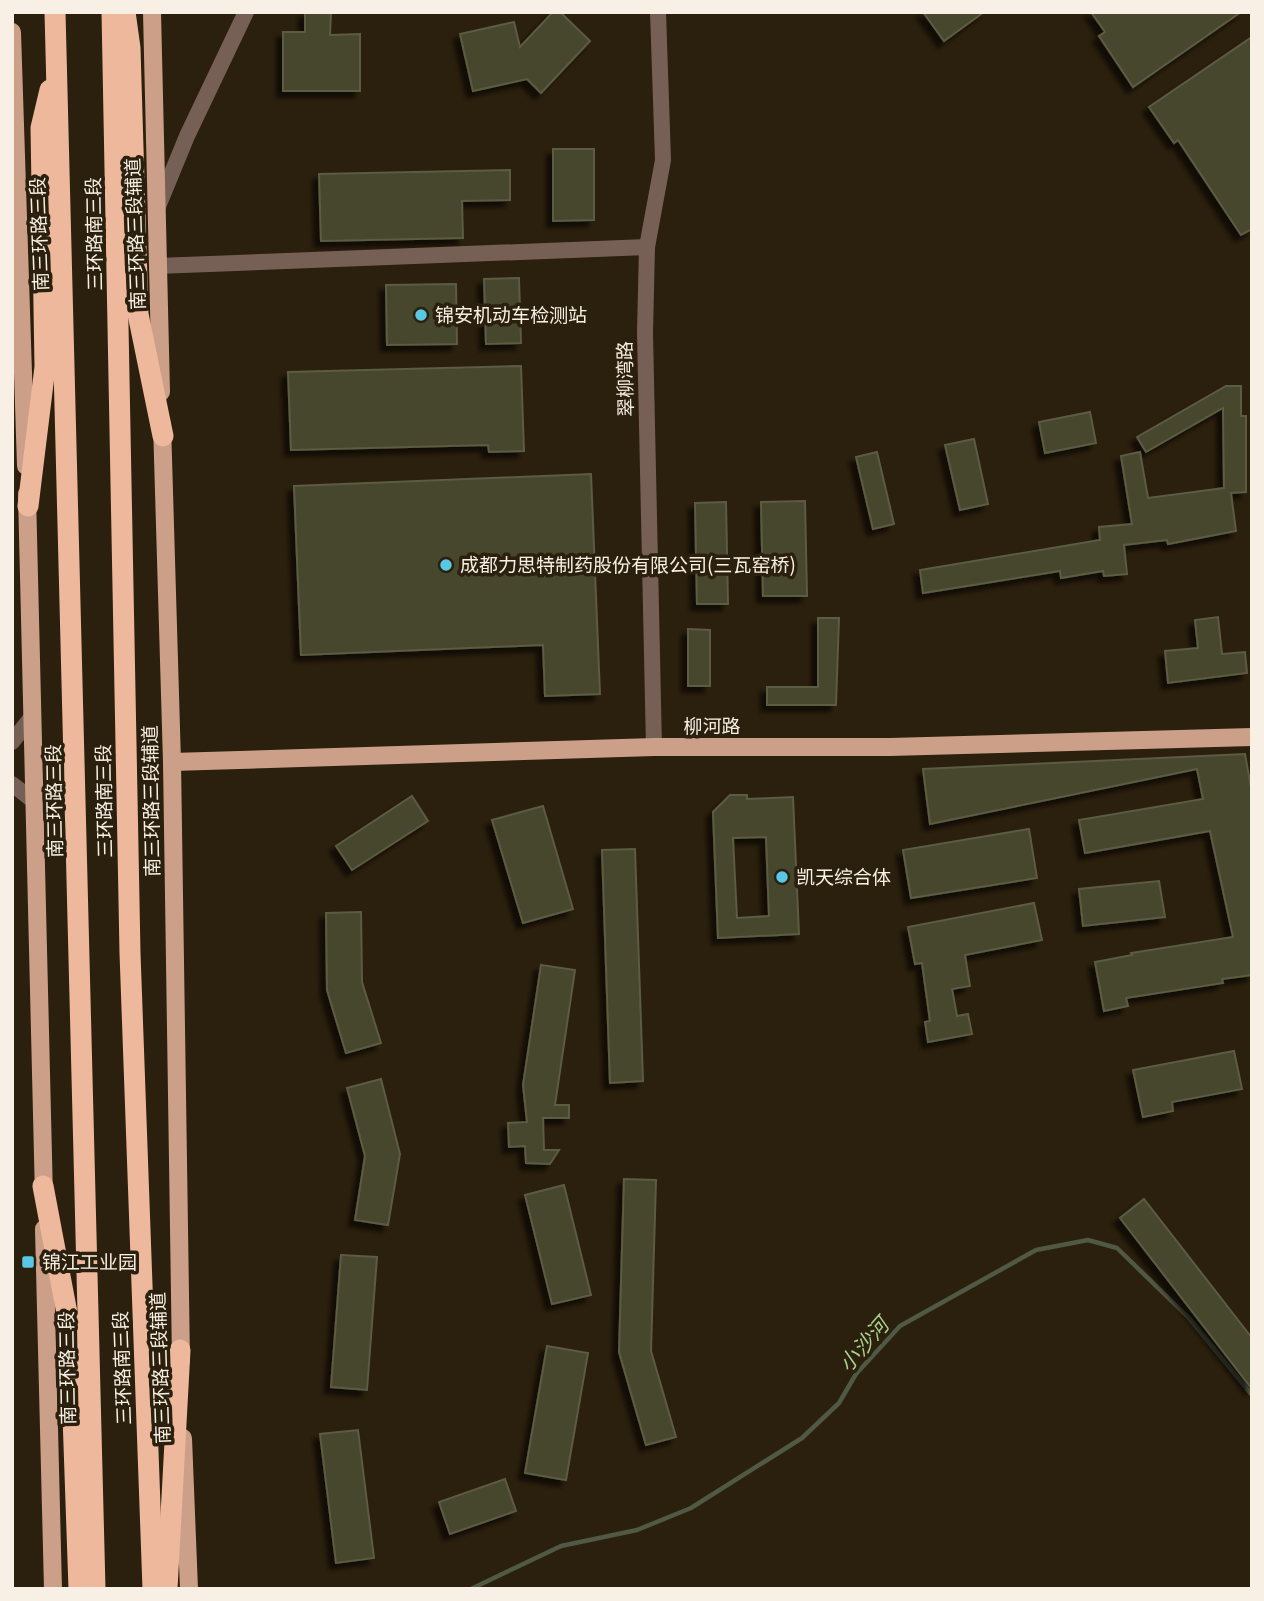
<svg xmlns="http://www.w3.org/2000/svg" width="1264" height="1601" viewBox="0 0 1264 1601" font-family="Georgia,'Noto Sans SC',serif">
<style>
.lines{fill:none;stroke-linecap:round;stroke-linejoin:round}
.stream{stroke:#505944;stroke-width:4.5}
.building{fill:#47462f;stroke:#5c5b43;stroke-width:2;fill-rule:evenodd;filter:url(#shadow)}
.minor{stroke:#766055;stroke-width:16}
.major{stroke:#cc9f88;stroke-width:18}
.highway{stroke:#eeb89c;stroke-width:21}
.poi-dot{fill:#59c8e5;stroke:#2b1f0d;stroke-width:2.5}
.labels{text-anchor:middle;stroke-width:7;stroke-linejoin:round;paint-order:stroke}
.street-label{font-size:19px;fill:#f8f0e4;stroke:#2b1f0d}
.poi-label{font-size:19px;fill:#f8f0e4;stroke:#2b1f0d;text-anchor:start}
.water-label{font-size:21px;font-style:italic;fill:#a9d28c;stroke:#2b1f0d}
</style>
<defs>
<filter id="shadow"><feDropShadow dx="-6" dy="6" stdDeviation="2" flood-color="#0009"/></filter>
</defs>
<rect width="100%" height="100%" fill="#2b1f0d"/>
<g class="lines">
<path class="stream" d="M 471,1589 L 561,1546 L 637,1530 L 691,1508 L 802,1438 L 839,1403 L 856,1374 L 900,1326 L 1036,1250 L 1088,1240 L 1117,1248 L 1189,1318 L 1252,1395"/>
</g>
<g class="building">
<path d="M 305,12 L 331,12 L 330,35 L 360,34 L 360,91 L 283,91 L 283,32 L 305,32 Z"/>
<path d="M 553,12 L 560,12 L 590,41 L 541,93 L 527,79 L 473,91 L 460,34 L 514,22 L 520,47 Z"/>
<path d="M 923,12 L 984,12 L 944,41 Z"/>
<path d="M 1091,12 L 1241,12 L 1133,87 L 1099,36 L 1105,32 Z"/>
<path d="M 1252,37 L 1252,229 L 1241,235 L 1178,140 L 1174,143 L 1149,107 Z"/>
<path d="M 553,149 L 594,149 L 594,220 L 553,221 Z"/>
<path d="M 510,170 L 510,200 L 462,201 L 463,238 L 321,241 L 319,174 Z"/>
<path d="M 519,278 L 521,343 L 486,344 L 484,279 Z"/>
<path d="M 456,284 L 457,344 L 387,345 L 386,285 Z"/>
<path d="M 521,366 L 524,451 L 489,452 L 488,445 L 291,450 L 288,372 Z"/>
<path d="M 1226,386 L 1241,386 L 1241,416 L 1246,416 L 1246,492 L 1231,493 L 1236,531 L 1168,544 L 1167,540 L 1124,545 L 1127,574 L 1104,576 L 1103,571 L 1061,578 L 1060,571 L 923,593 L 920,570 L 1100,540 L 1099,527 L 1132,524 L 1121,456 L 1140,452 L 1148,498 L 1224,488 L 1223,408 L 1146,452 L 1137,437 Z"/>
<path d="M 1090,412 L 1096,443 L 1045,453 L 1039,422 Z"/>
<path d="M 974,439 L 988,504 L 960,510 L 945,445 Z"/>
<path d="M 877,452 L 894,524 L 873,529 L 856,457 Z"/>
<path d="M 591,474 L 600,694 L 545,696 L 543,645 L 301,655 L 294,486 Z"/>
<path d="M 805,501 L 807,596 L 763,596 L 761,502 Z"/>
<path d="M 726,502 L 728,604 L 697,604 L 695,503 Z"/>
<path d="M 1218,617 L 1222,654 L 1245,652 L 1247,673 L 1168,683 L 1165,651 L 1198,648 L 1195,620 Z"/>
<path d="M 818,618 L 839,618 L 836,705 L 767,705 L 767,687 L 818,687 Z"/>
<path d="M 688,629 L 710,630 L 710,686 L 688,686 Z"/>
<path d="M 1245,754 L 1252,793 L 1252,975 L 1222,979 L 1223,983 L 1126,998 L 1128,1006 L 1104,1011 L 1095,962 L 1132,955 L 1131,953 L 1233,937 L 1210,831 L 1085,853 L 1079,820 L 1203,799 L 1197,769 L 930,824 L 923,769 Z"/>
<path d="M 730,795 L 747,795 L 747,799 L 793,797 L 799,934 L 718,938 L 713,812 ZM 766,837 L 769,916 L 737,918 L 733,838 Z"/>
<path d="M 412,796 L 428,821 L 352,870 L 336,846 Z"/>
<path d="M 543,806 L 573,909 L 523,923 L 492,820 Z"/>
<path d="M 1029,829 L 1037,878 L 911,898 L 903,850 Z"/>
<path d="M 635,849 L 643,1081 L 610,1083 L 602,850 Z"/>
<path d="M 1159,881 L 1165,917 L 1083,926 L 1079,889 Z"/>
<path d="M 1034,903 L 1042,940 L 965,955 L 970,986 L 952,989 L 957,1016 L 968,1014 L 972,1034 L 928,1042 L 925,1022 L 930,1021 L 922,963 L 915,964 L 908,927 Z"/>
<path d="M 361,912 L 362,982 L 381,1043 L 346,1053 L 327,990 L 326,913 Z"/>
<path d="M 541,965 L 575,970 L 555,1105 L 569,1105 L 569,1118 L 543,1118 L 544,1150 L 559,1150 L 550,1164 L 526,1163 L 525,1146 L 509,1147 L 508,1123 L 527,1122 L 523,1085 Z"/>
<path d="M 1234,1051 L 1242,1089 L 1172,1102 L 1173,1111 L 1143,1117 L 1133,1070 Z"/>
<path d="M 381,1079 L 400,1154 L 388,1225 L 355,1220 L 365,1156 L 347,1088 Z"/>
<path d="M 624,1179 L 656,1180 L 651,1351 L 676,1437 L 646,1445 L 619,1352 Z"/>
<path d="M 564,1185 L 591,1295 L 552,1304 L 525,1195 Z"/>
<path d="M 1144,1199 L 1252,1338 L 1252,1389 L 1120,1218 Z"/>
<path d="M 341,1255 L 377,1257 L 367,1390 L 331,1387 Z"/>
<path d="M 547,1346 L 588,1353 L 566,1480 L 525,1473 Z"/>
<path d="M 358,1430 L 374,1558 L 336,1563 L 320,1434 Z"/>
<path d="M 505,1479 L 516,1511 L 450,1534 L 439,1502 Z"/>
</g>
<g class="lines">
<g class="minor">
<path d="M 157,209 L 187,136 L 246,12"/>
<path d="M 157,266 L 647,247"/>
<path d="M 12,742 L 31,718"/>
<path d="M 654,747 L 645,333 L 647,247 L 663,160 L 658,12"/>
<path d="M 12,784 L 35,802"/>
</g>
<g class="major">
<path d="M 152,12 L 161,392"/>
<path d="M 12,32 L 26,466"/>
<path d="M 162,424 L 172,762 L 181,1361"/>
<path d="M 27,494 L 44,1197"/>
<path d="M 172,762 L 654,747 L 890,747 L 1252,737"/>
<path d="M 44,1229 L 53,1589"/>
<path d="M 183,1438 L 189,1589"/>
</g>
<g class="highway">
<path d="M 55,12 L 95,1589"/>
<path d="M 112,12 L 130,953 L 153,1589"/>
<path d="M 125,12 L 130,48 L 138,314 L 163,436"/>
<path d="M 28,506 L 45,367 L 41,128 L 50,90"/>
<path d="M 43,1186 L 70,1329 L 79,1589"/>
<path d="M 167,1589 L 180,1350"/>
</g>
</g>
<g class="poi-dot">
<circle cx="421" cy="315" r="7"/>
<circle cx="446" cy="565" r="7"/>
<circle cx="782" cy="877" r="7"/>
<rect x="21" y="1255" width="14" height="14" rx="3.5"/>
</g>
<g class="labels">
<g class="street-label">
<text transform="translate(39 234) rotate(-92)" y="7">南三环路三段</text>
<text transform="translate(94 234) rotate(-91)" y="7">三环路南三段</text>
<text transform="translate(135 234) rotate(-92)" y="7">南三环路三段辅道</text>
<text transform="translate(625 379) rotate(-91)" y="7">翠柳湾路</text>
<text x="712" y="733">柳河路</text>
<text transform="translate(54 801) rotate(-91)" y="7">南三环路三段</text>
<text transform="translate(104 801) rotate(-91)" y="7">三环路南三段</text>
<text transform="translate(151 801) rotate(-91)" y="7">南三环路三段辅道</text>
<text transform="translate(67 1368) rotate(-91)" y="7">南三环路三段</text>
<text transform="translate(122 1368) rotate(-92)" y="7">三环路南三段</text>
<text transform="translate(160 1368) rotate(-92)" y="7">南三环路三段辅道</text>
</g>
<g class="poi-label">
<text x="435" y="322">锦安机动车检测站</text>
<text x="460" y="572">成都力思特制药股份有限公司(三瓦窑桥)</text>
<text x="796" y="884">凯天综合体</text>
<text x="42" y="1269">锦江工业园</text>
</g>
<g class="water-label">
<text transform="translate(864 1345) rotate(-49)" y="7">小沙河</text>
</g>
</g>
<rect width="1264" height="1601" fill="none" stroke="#f8f0e4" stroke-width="28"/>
</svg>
